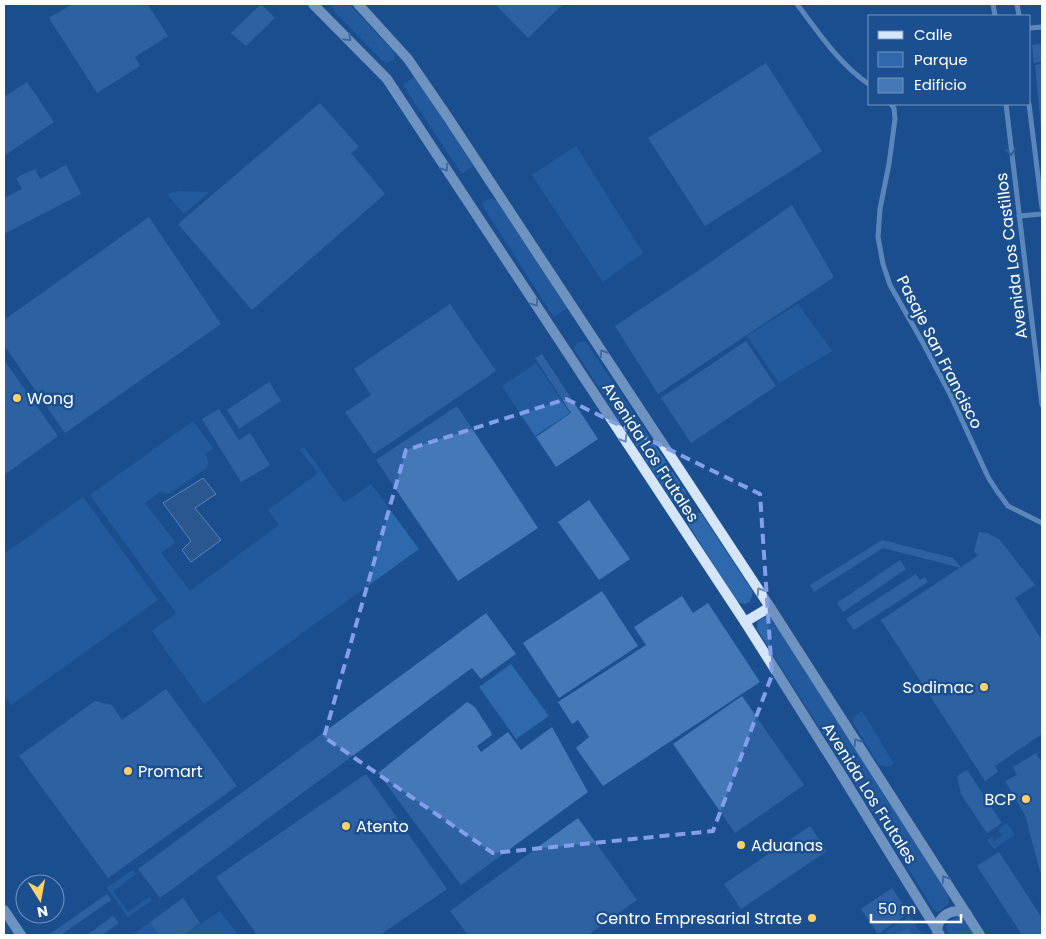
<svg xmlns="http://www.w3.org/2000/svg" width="1046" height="939" viewBox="0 0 1046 939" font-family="Poppins,sans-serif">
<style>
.green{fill:#2e69ad}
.water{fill:#3c6290;stroke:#9cc4f0}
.building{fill:#4478b7}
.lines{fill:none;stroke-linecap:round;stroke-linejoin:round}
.street{stroke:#a9c9ee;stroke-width:5}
.secondary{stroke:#d6e6fa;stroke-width:10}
.oneway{stroke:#668bba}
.oneway2{stroke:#4674ac}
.marked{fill:none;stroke:#839eea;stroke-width:4;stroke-dasharray:10 6;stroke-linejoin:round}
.poi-dot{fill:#ffd166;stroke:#1b4f8f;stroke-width:2}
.labels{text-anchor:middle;stroke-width:5;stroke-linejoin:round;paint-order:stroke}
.street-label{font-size:16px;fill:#fff;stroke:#1b4f8f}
.poi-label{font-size:16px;fill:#fff;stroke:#1b4f8f;text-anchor:start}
</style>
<rect width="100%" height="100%" fill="#1b4f8f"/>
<g class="green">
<path d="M 332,4 L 349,4 L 393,51 L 395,58 L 393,60 L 386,63 L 382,60 L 334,11 Z"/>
<path d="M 415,76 L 473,166 L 462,174 L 403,85 Z"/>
<path d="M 576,146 L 643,253 L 603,282 L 532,175 Z"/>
<path d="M 179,191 L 209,192 L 184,214 L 167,194 Z"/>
<path d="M 488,199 L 493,199 L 497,201 L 567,308 L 554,317 L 484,208 L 483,203 Z"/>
<path d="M 798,304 L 832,351 L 779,383 L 747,336 Z"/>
<path d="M 581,341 L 586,342 L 686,492 C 685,500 680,503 672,501 L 574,349 L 576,344 Z"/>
<path d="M 536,363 L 570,413 L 535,436 L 502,386 Z"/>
<path d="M 193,421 L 213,448 L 206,453 L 208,461 L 207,468 L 168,494 L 160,492 L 145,503 L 175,542 L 161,553 L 190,591 L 279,525 L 268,510 L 318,473 L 300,450 L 304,447 L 344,503 L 371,484 L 419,549 L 204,704 L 152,631 L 176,613 L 90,495 Z"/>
<path d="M 83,497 L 158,600 L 11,705 L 4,694 L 4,554 Z"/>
<path d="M 692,512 L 701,513 L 753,592 L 750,602 L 745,604 L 737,602 L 688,524 L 686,518 L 688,514 Z"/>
<path d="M 767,616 L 771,616 L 948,894 L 949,903 L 940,911 L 937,912 L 933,908 L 757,629 L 758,621 Z"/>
<path d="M 511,664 L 549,716 L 516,739 L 479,687 Z"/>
<path d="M 862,711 L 894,764 C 888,767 885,767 879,765 L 853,722 L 854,717 Z"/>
<path d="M 1007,823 L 1015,835 L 994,849 L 987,840 L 992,837 L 994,841 L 1002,836 L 998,829 Z"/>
<path d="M 133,870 L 136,874 L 113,891 L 128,912 L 149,897 L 152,900 L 128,917 L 107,888 Z"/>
<path d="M 220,911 L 238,935 L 184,935 Z"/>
<path d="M 910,916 L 922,935 L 888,935 L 886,931 Z"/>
<path d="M 957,917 L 963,917 L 974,935 L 949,935 C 944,926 948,921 957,917 Z"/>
<path d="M 150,922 L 159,935 L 132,935 Z"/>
</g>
<path class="water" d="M 203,478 L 216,494 L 195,508 L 221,540 L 191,562 L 182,550 L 191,541 L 163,503 Z"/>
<g class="building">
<path d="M 72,4 L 149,4 L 125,19 L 148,5 L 168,36 L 135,57 L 140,66 L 97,93 L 49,18 Z"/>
<path d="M 261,4 L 275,18 L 246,46 L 231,33 Z"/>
<path d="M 495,4 L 563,4 L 528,38 Z"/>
<path d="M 1042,44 L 1042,62 L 1034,63 L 1032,45 Z"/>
<path d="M 766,63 L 822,151 L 705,226 L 648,138 Z"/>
<path d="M 1042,64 L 1042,127 L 1041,127 L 1035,65 Z"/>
<path d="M 27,82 L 54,122 L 4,156 L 4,97 Z"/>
<path d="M 320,103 L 359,147 L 351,153 L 385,194 L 252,310 L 178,224 Z"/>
<path d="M 66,165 L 81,194 L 4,234 L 4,198 L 22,189 L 16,178 L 35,169 L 40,179 Z"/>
<path d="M 792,205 L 834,277 L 658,394 L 615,326 L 689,277 Z"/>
<path d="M 149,217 L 221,324 L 65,433 L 4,345 L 4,320 Z"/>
<path d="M 450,304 L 496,371 L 374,454 L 345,412 L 371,395 L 354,369 Z"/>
<path d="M 746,341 L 776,386 L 691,443 L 661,398 Z"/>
<path d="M 542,354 L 598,439 L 556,467 L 536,437 L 571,413 L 535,358 Z"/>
<path d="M 4,360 L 58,436 L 4,475 Z"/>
<path d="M 269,382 L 281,401 L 239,429 L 227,410 Z"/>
<path d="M 457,406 L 538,528 L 458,581 L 376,460 Z"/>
<path d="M 219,409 L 239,440 L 250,433 L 270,465 L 241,482 L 202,419 Z"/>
<path d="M 589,500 L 630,559 L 599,580 L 558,522 Z"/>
<path d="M 979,532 L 988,533 L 1000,540 L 1035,585 L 1015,598 L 1042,640 L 1042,734 L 995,766 L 998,772 L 985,781 L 881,620 L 979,555 L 974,552 Z"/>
<path d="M 882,540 L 953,558 L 961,568 L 883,548 L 814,592 L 810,585 Z"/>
<path d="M 900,560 L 906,569 L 843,612 L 837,603 Z"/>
<path d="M 916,574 L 920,580 L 925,577 L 928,582 L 854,630 L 846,619 Z"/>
<path d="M 602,591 L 638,646 L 559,698 L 523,643 Z"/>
<path d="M 682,596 L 693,613 L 708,603 L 760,682 L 603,786 L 576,748 L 589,737 L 578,720 L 572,724 L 558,702 L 646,645 L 634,627 Z"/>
<path d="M 486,613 L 516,654 L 481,679 L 472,668 L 160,898 L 138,869 Z"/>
<path d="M 166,689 L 237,786 L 108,878 L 19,756 L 95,701 L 112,705 L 122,720 Z"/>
<path d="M 742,696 L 804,785 L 735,833 L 673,744 Z"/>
<path d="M 467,702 L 475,707 L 491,732 L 492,735 L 477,746 L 481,752 L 508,732 L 521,750 L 552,727 L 588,792 L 461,885 L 378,773 Z"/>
<path d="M 1036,753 L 1041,761 L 1042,761 L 1042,879 L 1025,815 L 1005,781 L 1017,775 L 1013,767 Z"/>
<path d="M 967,770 L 1002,823 L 987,833 L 961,794 L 957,776 Z"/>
<path d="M 366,774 L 447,889 L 380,935 L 257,935 L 216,877 Z"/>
<path d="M 578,818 L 637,900 L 588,935 L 468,935 L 450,911 Z"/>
<path d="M 810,826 L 827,851 L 741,909 L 724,884 Z"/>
<path d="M 999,852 L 1042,918 L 1042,934 L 1040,935 L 1022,935 L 977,866 Z"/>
<path d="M 892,888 L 909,913 L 878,934 L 861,909 Z"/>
<path d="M 107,894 L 111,900 L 61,935 L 51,935 L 50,934 Z"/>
<path d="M 183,898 L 200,923 L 184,935 L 159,935 L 150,922 Z"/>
<path d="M 113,916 L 119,923 L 102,935 L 87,935 Z"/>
<path d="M 908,928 L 913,935 L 897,935 Z"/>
</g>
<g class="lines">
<g class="street">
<path d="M 797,4 C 819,33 839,64 870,85"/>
<path d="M 993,4 L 995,16"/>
<path d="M 1017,4 L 1019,16"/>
<path d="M 1030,28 L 1042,27"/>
<path d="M 891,104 L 894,108 L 895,119 L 889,164 L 880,209 L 878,237 L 883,264 L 890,285 L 923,343 L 950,394 L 988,477 L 997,491 L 1008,506 L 1042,523"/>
<path d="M 1006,104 L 1042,405"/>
<path d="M 1029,104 L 1042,208"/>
<path d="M 1019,216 L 1042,214"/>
</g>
<g class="secondary">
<path d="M 313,4 L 387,79 L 745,622 L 841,774 L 940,935"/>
<path d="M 358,4 L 408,59 L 447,116 L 770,607 L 980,935"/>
<path d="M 745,622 L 770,607"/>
<path d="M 4,910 L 21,935"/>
<path d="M 937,931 C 938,915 953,907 967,914"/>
</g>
</g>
<defs><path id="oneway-chevron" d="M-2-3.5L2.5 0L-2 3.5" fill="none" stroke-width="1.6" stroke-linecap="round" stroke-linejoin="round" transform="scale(1.25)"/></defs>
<g class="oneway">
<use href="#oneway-chevron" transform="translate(348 38) rotate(45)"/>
<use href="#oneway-chevron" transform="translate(445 168) rotate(57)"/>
<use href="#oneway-chevron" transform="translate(535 303) rotate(56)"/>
<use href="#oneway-chevron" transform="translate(603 353) rotate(-123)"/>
<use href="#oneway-chevron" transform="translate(624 439) rotate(57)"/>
<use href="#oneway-chevron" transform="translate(760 591) rotate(-123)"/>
<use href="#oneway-chevron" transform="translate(857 742) rotate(-123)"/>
<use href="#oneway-chevron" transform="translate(945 879) rotate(-122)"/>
</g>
<use class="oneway2" href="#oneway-chevron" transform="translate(1011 152) rotate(83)"/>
<path d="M0 0H1046V939H0ZM 566,399 L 760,494 L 772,675 L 713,831 L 493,853 L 324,737 L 406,450 Z" fill="#1b4f8f" fill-opacity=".55" fill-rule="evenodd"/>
<path class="marked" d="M 566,399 L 760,494 L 772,675 L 713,831 L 493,853 L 324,737 L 406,450 Z"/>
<g class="poi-dot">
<circle cx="17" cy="398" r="5"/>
<circle cx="984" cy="687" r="5"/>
<circle cx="128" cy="771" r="5"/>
<circle cx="1026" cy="799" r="5"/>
<circle cx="346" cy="826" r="5"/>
<circle cx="741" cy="845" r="5"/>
<circle cx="812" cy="918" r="5"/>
</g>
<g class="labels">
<g class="street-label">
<text transform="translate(1011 256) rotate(-97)" y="6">Avenida Los Castillos</text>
<text transform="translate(940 352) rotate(63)" y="6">Pasaje San Francisco</text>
<text transform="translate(651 452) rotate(57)" y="6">Avenida Los Frutales</text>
<text transform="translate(870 793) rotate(58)" y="6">Avenida Los Frutales</text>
</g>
<g class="poi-label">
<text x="27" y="404">Wong</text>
<text x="974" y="693" text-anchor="end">Sodimac</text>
<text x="138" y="777">Promart</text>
<text x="1016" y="805" text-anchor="end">BCP</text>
<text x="356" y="832">Atento</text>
<text x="751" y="851">Aduanas</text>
<text x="802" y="924" text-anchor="end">Centro Empresarial Strate</text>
</g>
</g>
<rect width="1046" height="939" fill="none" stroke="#ffffff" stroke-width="10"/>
<rect x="868" y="15" width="162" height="90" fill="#1b4f8f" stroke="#7695bc"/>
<rect x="878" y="31" width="25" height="8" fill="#d6e6fa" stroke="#7695bc"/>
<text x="914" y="40" font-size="15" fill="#ffffff">Calle</text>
<rect x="878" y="52" width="25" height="15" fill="#2e69ad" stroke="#7695bc"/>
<text x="914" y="65" font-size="15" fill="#ffffff">Parque</text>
<rect x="878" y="78" width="25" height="15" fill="#4478b7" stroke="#7695bc"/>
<text x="914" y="90" font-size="15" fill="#ffffff">Edificio</text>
<g transform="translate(40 899) rotate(169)"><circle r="24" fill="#1b4f8f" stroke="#7695bc"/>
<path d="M0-4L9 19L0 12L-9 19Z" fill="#ffd166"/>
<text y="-8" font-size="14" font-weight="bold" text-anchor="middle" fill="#ffffff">N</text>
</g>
<path d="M871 914v8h90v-8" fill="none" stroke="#ffffff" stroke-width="2.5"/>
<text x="878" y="914" font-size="15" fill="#ffffff" stroke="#1b4f8f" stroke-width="4" paint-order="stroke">50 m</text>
</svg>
